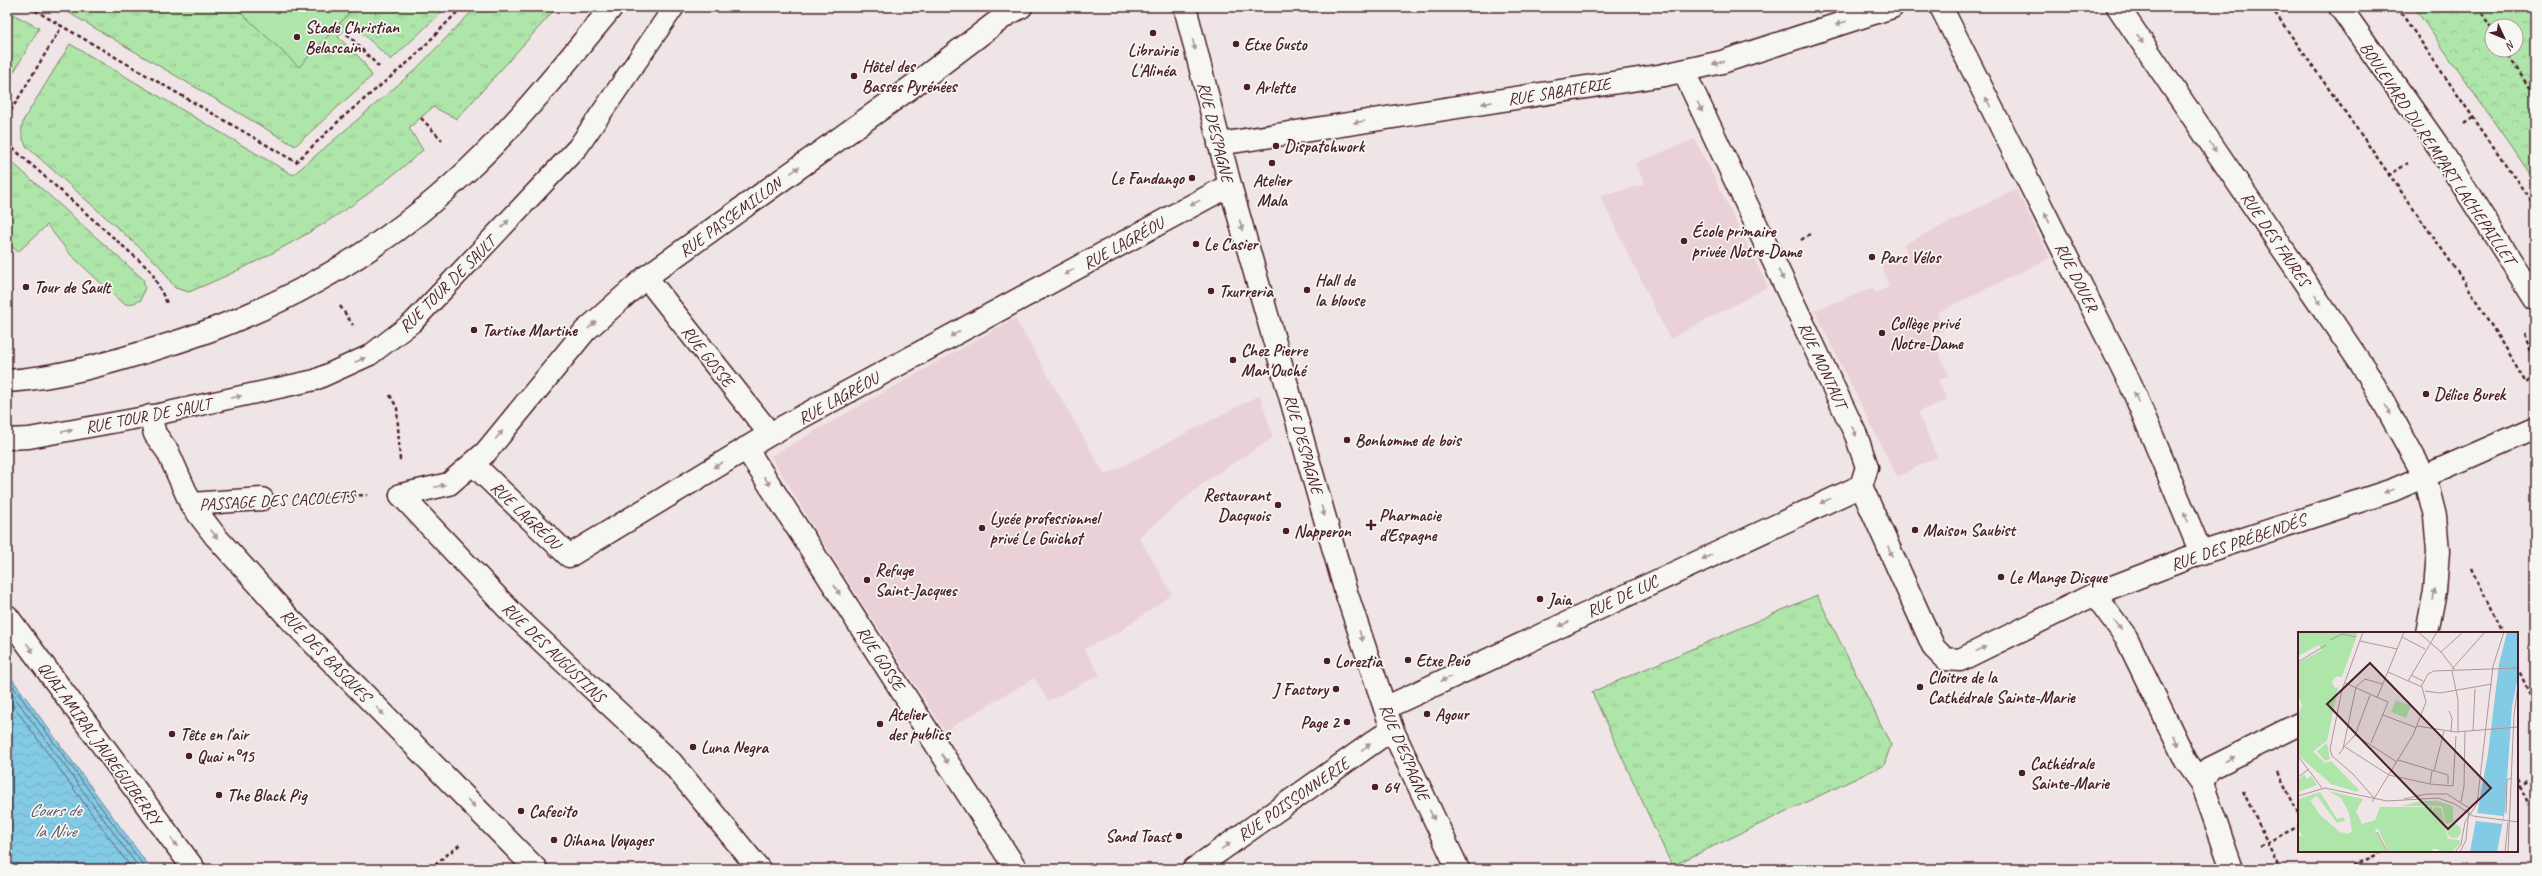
<svg xmlns="http://www.w3.org/2000/svg" width="2542" height="876" viewBox="0 0 2542 876" font-family="Caveat,sans-serif">
<style>
.built{fill:#e9d1d7}
.grass{fill:url(#grass-tufts);stroke:#7c826a}
.park{fill:url(#park-crowns);stroke:#7c826a;fill-rule:evenodd}
.garden{fill:#aee5a9;stroke:#7c826a}
.water{fill:url(#water-waves);stroke:#6c869a}
.lines{fill:none;stroke-linecap:round;stroke-linejoin:round}
.shore{stroke:#616375;stroke-width:1}
.service-casing{stroke:#4a1f2b;stroke-width:23}
.pedestrian-casing{stroke:#4a1f2b;stroke-width:25}
.minor-casing{stroke:#4a1f2b;stroke-width:25}
.tertiary-casing{stroke:#4a1f2b;stroke-width:25}
.path{stroke:#4a1f2b;stroke-width:2.5;stroke-dasharray:4 3;stroke-linecap:butt}
.service{stroke:#f6f6f2;stroke-width:20}
.pedestrian{stroke:#f6f6f2;stroke-width:22}
.minor{stroke:#f6f6f2;stroke-width:22}
.tertiary{stroke:#f6f6f2;stroke-width:22}
.oneway{fill:#a99598}
.poi-dot{fill:#4a1f2b;stroke:#f6f6f2;stroke-width:1.5}
.labels{text-anchor:middle;stroke-width:3.5;stroke-linejoin:round;paint-order:stroke}
.poi-label{font-size:17px;font-weight:bold;fill:#4a1f2b;stroke:#f6f6f2;text-anchor:start}
.street-label{font-size:17px;fill:#4a1f2b;stroke:#f6f6f2}
.water-label{font-size:18px;font-style:italic;fill:#5b5262;stroke:#f6f6f2}
.inset-road{fill:none;stroke:#ae969b;stroke-width:1}
.view{fill:#4a1f2b;fill-opacity:0.15;stroke:#4a1f2b;stroke-width:2}
.inset-edge{fill:none;stroke:#4a1f2b;stroke-width:2}
</style>
<defs>
<pattern id="grass-tufts" width="24" height="20" patternUnits="userSpaceOnUse"><rect width="24" height="20" fill="#aee5a9"/><path d="M3 7l-1-3M5 7V3M7 7l1-3M15 17l-1-3M17 17v-4M19 17l1-3" fill="none" stroke="#97c492"/></pattern>
<pattern id="park-crowns" width="20" height="18" patternUnits="userSpaceOnUse"><rect width="20" height="18" fill="#aee5a9"/><path d="M2 6a3 3 0 1 1 6 0M12 15a3 3 0 1 1 6 0" fill="none" stroke="#97c492"/></pattern>
<pattern id="water-waves" width="16" height="10" patternUnits="userSpaceOnUse"><rect width="16" height="10" fill="#83cae4"/><path d="M0 5q4-4 8 0t8 0" fill="none" stroke="#73adc4"/></pattern>
</defs>
<rect width="100%" height="100%" fill="#f0e5e6"/>
<filter id="ink" filterUnits="userSpaceOnUse"><feTurbulence type="fractalNoise" baseFrequency=".025" numOctaves="2"/><feDisplacementMap in="SourceGraphic" scale="8" xChannelSelector="R" yChannelSelector="G"/><feConvolveMatrix kernelMatrix="1 2 1 2 8 2 1 2 1" color-interpolation-filters="sRGB"/></filter>
<g filter="url(#ink)">
<g class="built">
<path d="M 1695,139 L 1768,287 L 1670,339 L 1600,196 L 1645,184 L 1635,163 Z"/>
<path d="M 2016,189 L 2050,258 L 1937,313 L 1944,330 L 1931,336 L 1949,375 L 1938,381 L 1947,400 L 1918,412 L 1937,457 L 1897,477 L 1814,310 L 1872,288 L 1875,293 L 1889,287 L 1881,264 L 1907,252 L 1903,245 Z"/>
<path d="M 1015,318 L 1105,475 L 1260,395 L 1273,438 L 1210,478 L 1139,537 L 1172,594 L 1119,632 L 1084,649 L 1100,675 L 1048,701 L 1034,678 L 945,731 L 819,536 L 771,456 Z"/>
</g>
<g class="grass">
<path d="M 59,7 L 447,7 L 391,60 L 351,23 L 338,37 L 362,60 L 372,76 L 295,146 Z"/>
<path d="M 476,7 L 557,7 L 457,119 L 433,107 L 409,128 L 423,150 C 354,211 274,257 189,292 L 175,288 L 159,265 L 27,147 C 21,137 20,131 24,119 L 70,44 L 293,175 L 415,70 Z"/>
<path d="M 7,11 L 39,28 L 7,84 Z"/>
<path d="M 7,161 L 14,164 L 143,279 L 145,287 L 141,300 L 129,305 L 121,302 L 70,254 L 47,225 L 18,252 L 7,242 Z"/>
<path d="M 1817,595 L 1891,745 L 1884,765 L 1672,866 L 1592,692 Z"/>
</g>
<path class="park" d="M 2414,7 L 2535,7 L 2535,181 ZM 2492,26 L 2516,26 L 2516,50 L 2492,50 Z"/>
<path class="garden" d="M 235,7 L 355,7 L 299,67 Z"/>
<path class="water" d="M 7,672 L 151,869 L 7,869 Z"/>
<g class="lines">
<g class="shore">
<path d="M 7,678 L 146,869"/>
<path d="M 7,687 L 140,869"/>
<path d="M 7,697 L 132,869"/>
</g>
<defs>
<path id="service" d="M 7,439 L 29,438 L 150,416 L 315,380 L 370,355 L 413,322 L 578,147 L 674,7"/>
<g id="pedestrian">
<path d="M 1185,7 L 1230,185 L 1345,589 L 1392,729 L 1458,869"/>
<path d="M 1219,144 L 1664,75"/>
<path d="M 646,277 L 770,434"/>
<path d="M 150,416 L 155,434 L 168,452 L 191,504 L 216,537 L 289,618 L 536,869"/>
<path d="M 746,448 L 1016,869"/>
<path d="M 473,464 L 569,556 L 770,434 L 1230,185"/>
<path d="M 401,495 L 449,484 L 486,452 L 585,331 L 646,277 L 910,88 L 1006,15 L 1021,7"/>
<path d="M 401,495 L 512,613 L 671,762 L 759,869"/>
<path d="M 191,504 L 262,499"/>
<path d="M 1385,708 L 1861,486"/>
<path d="M 1194,869 L 1392,729"/>
</g>
<g id="minor">
<path d="M 1941,7 L 2131,385 L 2201,553"/>
<path d="M 2118,7 L 2368,374 L 2425,477 L 2435,516 L 2438,551 L 2435,591 L 2427,633"/>
<path d="M 2340,7 L 2436,143 L 2535,299"/>
<path d="M 1684,72 L 1856,435 L 1867,467 L 1861,486 L 1934,648 L 1945,659 L 1960,660 L 2097,593 L 2201,553 L 2393,490 L 2535,428"/>
<path d="M 1664,75 L 1722,62 L 1892,7"/>
<path d="M 2097,593 L 2099,600 L 2126,637 L 2186,761 L 2202,783 L 2232,869"/>
<path d="M 7,616 L 194,869"/>
<path d="M 2202,783 L 2209,769 L 2299,724"/>
</g>
<path id="tertiary" d="M 7,381 C 58,378 109,363 158,348 C 273,313 380,254 468,170 C 521,120 566,62 612,7"/>
</defs>
<use href="#service" class="service-casing"/>
<use href="#pedestrian" class="pedestrian-casing"/>
<use href="#minor" class="minor-casing"/>
<use href="#tertiary" class="tertiary-casing"/>
<g class="path">
<path d="M 29,7 L 296,162 L 343,117 L 412,59 L 462,7"/>
<path d="M 2271,7 L 2465,282 L 2526,383 L 2535,376"/>
<path d="M 2397,7 L 2535,207"/>
<path d="M 2478,7 L 2492,29"/>
<path d="M 347,34 L 381,69"/>
<path d="M 2505,50 L 2535,97"/>
<path d="M 7,117 L 62,26"/>
<path d="M 421,118 L 442,140"/>
<path d="M 2464,124 L 2474,117"/>
<path d="M 7,143 L 151,271 L 167,303"/>
<path d="M 2388,176 L 2408,163"/>
<path d="M 1801,240 L 1810,234"/>
<path d="M 340,306 L 353,325"/>
<path d="M 2524,333 L 2535,360"/>
<path d="M 390,395 L 397,408 L 400,461"/>
<path d="M 296,498 L 367,495"/>
<path d="M 2472,568 L 2502,633"/>
<path d="M 2517,666 L 2530,695 L 2535,692"/>
<path d="M 2278,772 L 2299,815"/>
<path d="M 2517,779 L 2529,805"/>
<path d="M 2517,787 L 2535,776"/>
<path d="M 2243,791 L 2280,869"/>
<path d="M 2260,846 L 2299,826"/>
<path d="M 429,869 L 462,843"/>
<path d="M 2347,869 L 2384,851"/>
</g>
<use href="#service" class="service"/>
<use href="#pedestrian" class="pedestrian"/>
<use href="#minor" class="minor"/>
<use href="#tertiary" class="tertiary"/>
</g>
<defs><path id="oneway-solid" d="M-6-.8H1V-3.2L6.5 0L1 3.2V.8H-6Z"/></defs>
<g class="oneway">
<use href="#oneway-solid" transform="translate(1841 23) rotate(162)"/>
<use href="#oneway-solid" transform="translate(2140 39) rotate(56)"/>
<use href="#oneway-solid" transform="translate(1194 45) rotate(76)"/>
<use href="#oneway-solid" transform="translate(1718 63) rotate(164)"/>
<use href="#oneway-solid" transform="translate(1988 102) rotate(-117)"/>
<use href="#oneway-solid" transform="translate(1487 103) rotate(171)"/>
<use href="#oneway-solid" transform="translate(1700 107) rotate(64)"/>
<use href="#oneway-solid" transform="translate(1359 122) rotate(171)"/>
<use href="#oneway-solid" transform="translate(2213 147) rotate(56)"/>
<use href="#oneway-solid" transform="translate(795 170) rotate(-36)"/>
<use href="#oneway-solid" transform="translate(1195 203) rotate(151)"/>
<use href="#oneway-solid" transform="translate(2047 218) rotate(-117)"/>
<use href="#oneway-solid" transform="translate(505 224) rotate(-47)"/>
<use href="#oneway-solid" transform="translate(1241 225) rotate(74)"/>
<use href="#oneway-solid" transform="translate(1069 272) rotate(151)"/>
<use href="#oneway-solid" transform="translate(1781 275) rotate(65)"/>
<use href="#oneway-solid" transform="translate(2318 300) rotate(56)"/>
<use href="#oneway-solid" transform="translate(592 325) rotate(-42)"/>
<use href="#oneway-solid" transform="translate(955 334) rotate(151)"/>
<use href="#oneway-solid" transform="translate(360 360) rotate(-24)"/>
<use href="#oneway-solid" transform="translate(236 397) rotate(-12)"/>
<use href="#oneway-solid" transform="translate(2136 397) rotate(-113)"/>
<use href="#oneway-solid" transform="translate(2388 410) rotate(61)"/>
<use href="#oneway-solid" transform="translate(67 431) rotate(-10)"/>
<use href="#oneway-solid" transform="translate(1854 431) rotate(66)"/>
<use href="#oneway-solid" transform="translate(499 435) rotate(-50)"/>
<use href="#oneway-solid" transform="translate(718 465) rotate(149)"/>
<use href="#oneway-solid" transform="translate(767 481) rotate(57)"/>
<use href="#oneway-solid" transform="translate(440 486) rotate(-12)"/>
<use href="#oneway-solid" transform="translate(2389 491) rotate(161)"/>
<use href="#oneway-solid" transform="translate(1825 501) rotate(155)"/>
<use href="#oneway-solid" transform="translate(1323 511) rotate(74)"/>
<use href="#oneway-solid" transform="translate(2186 517) rotate(-113)"/>
<use href="#oneway-solid" transform="translate(214 534) rotate(51)"/>
<use href="#oneway-solid" transform="translate(1890 551) rotate(66)"/>
<use href="#oneway-solid" transform="translate(1707 557) rotate(155)"/>
<use href="#oneway-solid" transform="translate(837 590) rotate(57)"/>
<use href="#oneway-solid" transform="translate(2434 595) rotate(-80)"/>
<use href="#oneway-solid" transform="translate(1564 624) rotate(155)"/>
<use href="#oneway-solid" transform="translate(2118 625) rotate(54)"/>
<use href="#oneway-solid" transform="translate(1361 636) rotate(72)"/>
<use href="#oneway-solid" transform="translate(30 648) rotate(54)"/>
<use href="#oneway-solid" transform="translate(1981 649) rotate(-26)"/>
<use href="#oneway-solid" transform="translate(1446 679) rotate(155)"/>
<use href="#oneway-solid" transform="translate(380 711) rotate(46)"/>
<use href="#oneway-solid" transform="translate(2176 741) rotate(64)"/>
<use href="#oneway-solid" transform="translate(1366 747) rotate(-35)"/>
<use href="#oneway-solid" transform="translate(945 759) rotate(57)"/>
<use href="#oneway-solid" transform="translate(2230 759) rotate(-27)"/>
<use href="#oneway-solid" transform="translate(471 803) rotate(46)"/>
<use href="#oneway-solid" transform="translate(1432 815) rotate(65)"/>
<use href="#oneway-solid" transform="translate(174 842) rotate(54)"/>
<use href="#oneway-solid" transform="translate(1226 846) rotate(-35)"/>
</g>
</g>
<g class="poi-dot">
<circle cx="1153" cy="33" r="4"/>
<circle cx="297" cy="37" r="4"/>
<circle cx="1236" cy="44" r="4"/>
<circle cx="854" cy="76" r="4"/>
<circle cx="1247" cy="87" r="4"/>
<circle cx="1276" cy="146" r="4"/>
<circle cx="1272" cy="163" r="4"/>
<circle cx="1192" cy="178" r="4"/>
<circle cx="1684" cy="241" r="4"/>
<circle cx="1196" cy="244" r="4"/>
<circle cx="1872" cy="257" r="4"/>
<circle cx="26" cy="287" r="4"/>
<circle cx="1307" cy="290" r="4"/>
<circle cx="1211" cy="291" r="4"/>
<circle cx="474" cy="330" r="4"/>
<circle cx="1882" cy="333" r="4"/>
<circle cx="1233" cy="360" r="4"/>
<circle cx="2426" cy="394" r="4"/>
<circle cx="1347" cy="440" r="4"/>
<circle cx="1278" cy="505" r="4"/>
<path d="M1369 519h4v4h4v4h-4v4h-4v-4h-4v-4h4z"/>
<circle cx="982" cy="528" r="4"/>
<circle cx="1915" cy="530" r="4"/>
<circle cx="1286" cy="531" r="4"/>
<circle cx="2001" cy="577" r="4"/>
<circle cx="867" cy="580" r="4"/>
<circle cx="1540" cy="599" r="4"/>
<circle cx="1408" cy="660" r="4"/>
<circle cx="1327" cy="661" r="4"/>
<circle cx="1920" cy="687" r="4"/>
<circle cx="1336" cy="689" r="4"/>
<circle cx="1427" cy="714" r="4"/>
<circle cx="1347" cy="722" r="4"/>
<circle cx="880" cy="724" r="4"/>
<circle cx="172" cy="734" r="4"/>
<circle cx="693" cy="747" r="4"/>
<circle cx="189" cy="756" r="4"/>
<circle cx="2022" cy="773" r="4"/>
<circle cx="1375" cy="787" r="4"/>
<circle cx="219" cy="795" r="4"/>
<circle cx="521" cy="811" r="4"/>
<circle cx="1179" cy="836" r="4"/>
<circle cx="554" cy="840" r="4"/>
</g>
<g class="labels">
<g class="poi-label">
<text x="305" y="33">Stade Christian<tspan x="305" dy="20">Belascain</tspan></text>
<text x="1244" y="50">Etxe Gusto</text>
<text x="1153" y="56" text-anchor="middle">Librairie<tspan x="1153" dy="20">L'Alinéa</tspan></text>
<text x="862" y="72">Hôtel des<tspan x="862" dy="20">Basses Pyrénées</tspan></text>
<text x="1255" y="93">Arlette</text>
<text x="1284" y="152">Dispatchwork</text>
<text x="1184" y="184" text-anchor="end">Le Fandango</text>
<text x="1272" y="186" text-anchor="middle">Atelier<tspan x="1272" dy="20">Mala</tspan></text>
<text x="1692" y="237">École primaire<tspan x="1692" dy="20">privée Notre-Dame</tspan></text>
<text x="1204" y="250">Le Casier</text>
<text x="1880" y="263">Parc Vélos</text>
<text x="1315" y="286">Hall de<tspan x="1315" dy="20">la blouse</tspan></text>
<text x="34" y="293">Tour de Sault</text>
<text x="1219" y="297">Txurreria</text>
<text x="1890" y="329">Collège privé<tspan x="1890" dy="20">Notre-Dame</tspan></text>
<text x="482" y="336">Tartine Martine</text>
<text x="1241" y="356">Chez Pierre<tspan x="1241" dy="20">Man'Ouché</tspan></text>
<text x="2434" y="400">Délice Burek</text>
<text x="1355" y="446">Bonhomme de bois</text>
<text x="1270" y="501" text-anchor="end">Restaurant<tspan x="1270" dy="20">Dacquois</tspan></text>
<text x="1379" y="521">Pharmacie<tspan x="1379" dy="20">d'Espagne</tspan></text>
<text x="990" y="524">Lycée professionnel<tspan x="990" dy="20">privé Le Guichot</tspan></text>
<text x="1923" y="536">Maison Saubist</text>
<text x="1294" y="537">Napperon</text>
<text x="875" y="576">Refuge<tspan x="875" dy="20">Saint-Jacques</tspan></text>
<text x="2009" y="583">Le Mange Disque</text>
<text x="1548" y="605">Jaia</text>
<text x="1416" y="666">Etxe Peio</text>
<text x="1335" y="667">Loreztia</text>
<text x="1928" y="683">Cloitre de la<tspan x="1928" dy="20">Cathédrale Sainte-Marie</tspan></text>
<text x="1328" y="695" text-anchor="end">J Factory</text>
<text x="888" y="720">Atelier<tspan x="888" dy="20">des publics</tspan></text>
<text x="1435" y="720">Agour</text>
<text x="1339" y="728" text-anchor="end">Page 2</text>
<text x="180" y="740">Tête en l'air</text>
<text x="701" y="753">Luna Negra</text>
<text x="197" y="762">Quai n°15</text>
<text x="2030" y="769">Cathédrale<tspan x="2030" dy="20">Sainte-Marie</tspan></text>
<text x="1383" y="793">64</text>
<text x="227" y="801">The Black Pig</text>
<text x="529" y="817">Cafecito</text>
<text x="1171" y="842" text-anchor="end">Sand Toast</text>
<text x="562" y="846">Oihana Voyages</text>
</g>
<g class="street-label">
<text transform="translate(1559 91) rotate(-9)" y="6">RUE SABATERIE</text>
<text transform="translate(1216 132) rotate(76)" y="6">RUE D'ESPAGNE</text>
<text transform="translate(2438 153) rotate(56)" y="6">BOULEVARD DU REMPART LACHEPAILLET</text>
<text transform="translate(730 217) rotate(-36)" y="6">RUE PASSEMILLON</text>
<text transform="translate(2276 239) rotate(56)" y="6">RUE DES FAURES</text>
<text transform="translate(1123 243) rotate(-29)" y="6">RUE LAGRÉOU</text>
<text transform="translate(2077 277) rotate(63)" y="6">RUE DOUER</text>
<text transform="translate(447 284) rotate(-45)" y="6">RUE TOUR DE SAULT</text>
<text transform="translate(708 356) rotate(52)" y="6">RUE GOSSE</text>
<text transform="translate(1823 365) rotate(65)" y="6">RUE MONTAUT</text>
<text transform="translate(838 398) rotate(-29)" y="6">RUE LAGRÉOU</text>
<text transform="translate(148 415) rotate(-11)" y="6">RUE TOUR DE SAULT</text>
<text transform="translate(1304 444) rotate(74)" y="6">RUE D'ESPAGNE</text>
<text transform="translate(277 500) rotate(-3)" y="6">PASSAGE DES CACOLETS</text>
<text transform="translate(526 515) rotate(44)" y="6">RUE LAGRÉOU</text>
<text transform="translate(2238 542) rotate(-19)" y="6">RUE DES PRÉBENDÉS</text>
<text transform="translate(1622 596) rotate(-25)" y="6">RUE DE LUC</text>
<text transform="translate(554 652) rotate(44)" y="6">RUE DES AUGUSTINS</text>
<text transform="translate(326 655) rotate(46)" y="6">RUE DES BASQUES</text>
<text transform="translate(881 658) rotate(57)" y="6">RUE GOSSE</text>
<text transform="translate(100 743) rotate(54)" y="6">QUAI AMIRAL JAUREGUIBERRY</text>
<text transform="translate(1405 752) rotate(67)" y="6">RUE D'ESPAGNE</text>
<text transform="translate(1293 799) rotate(-35)" y="6">RUE POISSONNERIE</text>
</g>
<g class="water-label">
<text x="55" y="816">Cours de<tspan x="55" dy="21">la Nive</tspan></text>
</g>
</g>
<g transform="translate(2298 632)">
<rect width="220" height="220" fill="#f0e5e6"/>
<path d="M 98,68 L 113,74 L 108,86 L 93,80 ZM 29,111 L 32,127 L 27,129 L 19,119 ZM 30,159 L 65,167 L 58,179 L 64,192 L 77,188 L 82,175 L 134,175 L 134,179 L 136,175 L 143,176 L 150,207 L 162,208 L 162,211 L 154,220 L 140,220 L 141,217 L 134,217 L 135,220 L 90,220 L 80,196 L 77,198 L 88,220 L 23,220 L 16,187 L 22,183 L 42,200 L 50,202 L 54,199 L 51,181 L 43,166 ZM 22,160 L 39,187 L 46,185 L 47,189 L 39,191 L 19,164 L 5,173 L 0,170 L 0,167 ZM 123,169 L 139,169 L 155,174 L 155,190 L 148,192 L 144,174 L 103,174 ZM149 199a7 7 0 1 1 14 0a7 7 0 1 1-14 0Z" fill="#aee5a9"/>
<path d="M 0,0 L 60,0 L 44,45 L 39,44 L 34,49 L 36,55 L 40,56 L 29,109 L 15,119 L 27,131 L 33,129 L 61,158 L 59,160 L 33,152 L 0,123 L 0,83 L 4,73 L 0,63 L 0,31 L 24,18 L 21,13 L 0,24 ZM 6,142 L 9,147 L 13,144 L 19,153 L 0,160 L 0,148 Z" fill="#aee5a9"/>
<path d="M 21,22 L 24,28 L 9,35 L 7,30 ZM 4,168 L 6,172 L 12,168 L 26,189 L 19,195 L 24,220 L 0,220 L 0,204 L 5,204 L 0,198 L 0,169 ZM 139,179 L 139,211 L 87,211 L 86,180 ZM 62,201 L 67,206 L 74,201 L 85,220 L 39,220 Z" fill="#aee5a9"/>
<path d="M 209,0 L 220,0 L 220,44 L 214,75 L 207,178 L 199,220 L 172,220 L 190,122 L 201,32 Z" fill="#83cae4"/>
<path d="M 179,181 L 205,184 L 204,192 L 178,189 Z" fill="#f0e5e6"/>
<path class="inset-road" d="M 65,0 L 44,58 L 32,117 L 34,124 L 55,142 L 76,166M 120,0 L 143,20 L 157,38M 104,5 L 127,17M 32,8 L 44,2 L 58,5M 62,9 L 99,17M 143,20 L 165,0M 0,30 L 28,13M 154,37 L 187,0M 154,39 L 160,68 L 160,100M 113,43 L 125,49M 110,49 L 139,0M 47,51 L 90,70 L 73,111M 123,55 L 130,42 L 136,39 L 220,36M 127,59 L 142,61 L 194,52M 79,66 L 106,0M 151,79 L 154,86 L 153,100M 85,83 L 119,96M 119,94 L 158,100 L 220,95M 175,99 L 177,57M 57,103 L 99,130M 47,115 L 91,143 L 132,152 L 155,154 L 158,104M 45,116 L 57,103 L 72,63M 41,122 L 45,117 L 58,55 L 67,47 L 84,52M 0,124 L 24,156M 100,128 L 150,143 L 150,152M 136,139 L 146,99M 0,145 L 11,137M 132,152 L 134,139M 0,164 L 27,156 L 89,169 L 140,166 L 157,172 L 175,184 L 220,190M 106,167 L 129,162 L 149,162 L 171,176 L 168,208 L 162,220M 74,170 L 115,103 L 128,70 L 124,55 L 90,40M 163,170 L 166,154 L 167,100M 208,181 L 209,148 L 213,146M 79,200 L 89,220M 157,220 L 163,212 L 167,190 L 179,172 L 195,34 L 206,0M 207,220 L 210,190M 210,220 L 216,83 L 220,52"/>
<path class="view" d="M 72,31 L 193,156 L 150,197 L 29,72 Z"/>
<rect width="220" height="220" class="inset-edge"/>
</g>
<rect width="2542" height="876" fill="none" stroke="#f6f6f2" stroke-width="24"/>
<rect x="12" y="12" width="2518" height="852" fill="none" stroke="#4a1f2b" stroke-width="1.5" filter="url(#ink)"/>
<g transform="translate(2504 38) rotate(134)"><circle r="19" fill="#f6f6f2" stroke="#b1a0a2"/>
<path d="M0-3L7 15L0 10L-7 15Z" fill="#4a1f2b"/>
<text y="-6" font-size="11" font-weight="bold" text-anchor="middle" fill="#4a1f2b">N</text>
</g>
</svg>
